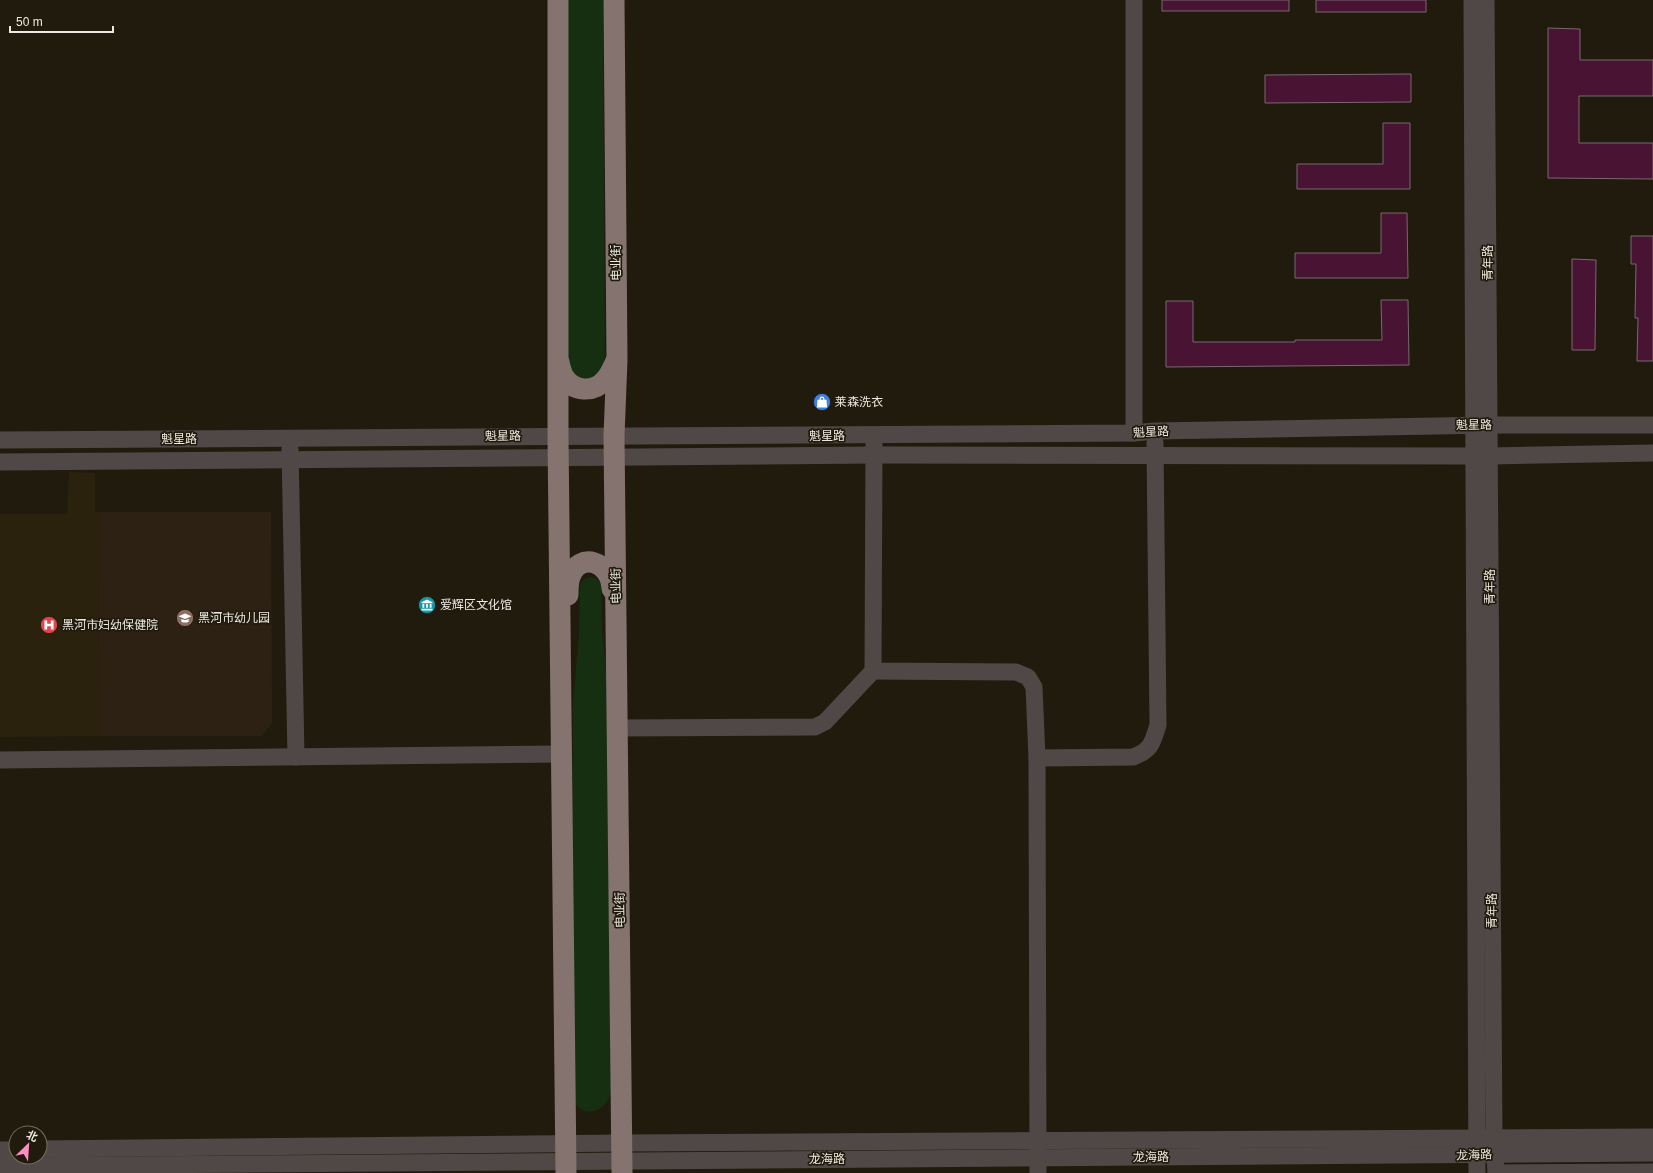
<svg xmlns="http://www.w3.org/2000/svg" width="1653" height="1173" viewBox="0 0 1653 1173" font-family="Helvetica,'Noto Sans SC',sans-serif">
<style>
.built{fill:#2b220e}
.education{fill:#2d2113}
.green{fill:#152f10}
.building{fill:#491434;stroke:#796870}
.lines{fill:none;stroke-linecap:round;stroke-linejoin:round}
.minor{stroke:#504846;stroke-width:17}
.major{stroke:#84736f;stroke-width:21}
.labels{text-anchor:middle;stroke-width:3.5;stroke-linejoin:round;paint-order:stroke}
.street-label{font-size:12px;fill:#ece9e0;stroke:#211b0e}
.poi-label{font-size:12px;fill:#ece9e0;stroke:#211b0e;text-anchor:start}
</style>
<rect width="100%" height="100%" fill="#211b0e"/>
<path class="built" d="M 69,472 L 95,473 L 95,512 L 99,512 L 98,736 L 0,737 L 0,514 L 67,514 Z"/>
<path class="education" d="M 99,512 L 271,512 L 272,723 L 262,736 L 98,736 Z"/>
<g class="green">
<path d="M 567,0 L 603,0 L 605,366 L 586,383 L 568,370 Z"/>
<path d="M 590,577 L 597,579 L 601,585 L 602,631 L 610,707 L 611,1091 C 609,1108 587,1121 575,1103 C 573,1100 572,1095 571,1091 L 573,705 L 579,632 L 580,584 L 584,579 Z"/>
</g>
<g class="building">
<rect x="1162" y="0" width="127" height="11"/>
<rect x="1316" y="0" width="110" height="12"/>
<path d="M 1548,28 L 1580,29 L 1580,60 L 1653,60 L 1653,96 L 1579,96 L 1579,143 L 1653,143 L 1653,179 L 1548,178 Z"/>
<path d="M 1411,74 L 1411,102 L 1265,103 L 1265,75 Z"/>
<path d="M 1383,123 L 1410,123 L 1410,189 L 1297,189 L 1297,164 L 1383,164 Z"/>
<path d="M 1381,213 L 1407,213 L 1408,278 L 1295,278 L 1295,253 L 1381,253 Z"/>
<path d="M 1631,236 L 1653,236 L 1653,361 L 1637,361 L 1638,318 L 1635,318 L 1636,264 L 1631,264 Z"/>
<path d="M 1572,259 L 1596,260 L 1595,350 L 1572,350 Z"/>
<path d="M 1381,300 L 1408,300 L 1409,365 L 1166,367 L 1166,301 L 1193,301 L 1193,342 L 1295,342 L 1295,340 L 1382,340 Z"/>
</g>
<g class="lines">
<g class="minor">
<path d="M 1472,0 L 1477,1173"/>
<path d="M 1486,0 L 1494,1138 L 1496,1173"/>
<path d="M 1134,433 L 1134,0"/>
<path d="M 0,440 L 1134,433 L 1155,431 L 1490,425 L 1653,425"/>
<path d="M 874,444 L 873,671 L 1016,672 L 1028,677 L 1034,687 L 1037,758 L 1038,1173"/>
<path d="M 290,449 L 296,757"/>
<path d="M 0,462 L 874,455 L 1490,456 L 1653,453"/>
<path d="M 618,728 L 815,727 L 825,722 L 873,671"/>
<path d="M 1037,758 L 1133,757 C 1152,750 1152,743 1158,725 L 1155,443"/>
<path d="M 0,760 L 561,754"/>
<path d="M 40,1149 L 622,1143 L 1653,1137"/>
<path d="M 0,1150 L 16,1150"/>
<path d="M 0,1166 L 1653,1153"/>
<path d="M 1502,1173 L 1653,1172"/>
</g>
<g class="major">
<path d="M 558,0 L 558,436 L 566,1173"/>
<path d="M 614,0 L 617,360 L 614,436 L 622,1173"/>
<path d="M 559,362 C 560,367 561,372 564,377 C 573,392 594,393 605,380 C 610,375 613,367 616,361"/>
<path d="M 568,595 C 568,589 568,582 570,577 C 579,551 611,561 612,589"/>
</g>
</g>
<defs>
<symbol id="shop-disc" viewBox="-11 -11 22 22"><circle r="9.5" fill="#3f7fe0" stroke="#211b0e"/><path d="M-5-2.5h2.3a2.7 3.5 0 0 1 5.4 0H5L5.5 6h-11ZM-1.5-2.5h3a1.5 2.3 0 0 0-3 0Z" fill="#fff"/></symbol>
<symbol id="museum-disc" viewBox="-11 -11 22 22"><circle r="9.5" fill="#0f9aa8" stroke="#211b0e"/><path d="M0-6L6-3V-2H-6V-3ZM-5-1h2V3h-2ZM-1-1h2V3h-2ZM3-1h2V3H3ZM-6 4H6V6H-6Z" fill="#fff"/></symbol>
<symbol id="school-disc" viewBox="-11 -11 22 22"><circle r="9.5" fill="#8d6e63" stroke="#211b0e"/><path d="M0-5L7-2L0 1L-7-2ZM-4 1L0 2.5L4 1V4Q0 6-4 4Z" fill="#fff"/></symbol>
<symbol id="hospital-disc" viewBox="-11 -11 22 22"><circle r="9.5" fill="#e0444e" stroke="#211b0e"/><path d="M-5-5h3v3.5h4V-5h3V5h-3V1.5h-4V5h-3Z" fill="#fff"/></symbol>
</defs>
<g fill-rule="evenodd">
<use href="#shop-disc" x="812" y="392" width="20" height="20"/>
<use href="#museum-disc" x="417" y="595" width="20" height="20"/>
<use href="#school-disc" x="175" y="608" width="20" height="20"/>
<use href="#hospital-disc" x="39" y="615" width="20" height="20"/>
</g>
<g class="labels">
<g class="street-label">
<text transform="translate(616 263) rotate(-90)" y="4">电业街</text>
<text transform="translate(1488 263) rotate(-90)" y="4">青年路</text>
<text transform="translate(1474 425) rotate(-1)" y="4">魁星路</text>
<text transform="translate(1151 432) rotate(-3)" y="4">魁星路</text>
<text transform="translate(503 436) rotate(-1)" y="4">魁星路</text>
<text x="827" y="440">魁星路</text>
<text x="179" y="443">魁星路</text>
<text transform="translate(616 586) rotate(-91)" y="4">电业街</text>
<text transform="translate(1490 587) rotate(-90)" y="4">青年路</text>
<text transform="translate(620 910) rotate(-91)" y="4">电业街</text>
<text transform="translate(1492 911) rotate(-90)" y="4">青年路</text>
<text transform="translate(1474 1155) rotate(-2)" y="4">龙海路</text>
<text x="1151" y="1161">龙海路</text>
<text x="827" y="1163">龙海路</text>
</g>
<g class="poi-label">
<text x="835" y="406">莱森洗衣</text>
<text x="440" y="609">爱辉区文化馆</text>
<text x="198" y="622">黑河市幼儿园</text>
<text x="62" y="629">黑河市妇幼保健院</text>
</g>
</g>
<g transform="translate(28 1145) rotate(25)"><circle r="19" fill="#211b0e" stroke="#726d62"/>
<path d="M0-3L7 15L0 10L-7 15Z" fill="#fd8ebf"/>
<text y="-6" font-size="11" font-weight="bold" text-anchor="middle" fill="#ece9e0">北</text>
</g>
<path d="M10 26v6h103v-6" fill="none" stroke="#ece9e0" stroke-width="2"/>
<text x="16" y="26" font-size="12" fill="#ece9e0" stroke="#211b0e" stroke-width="3" paint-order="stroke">50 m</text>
</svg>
